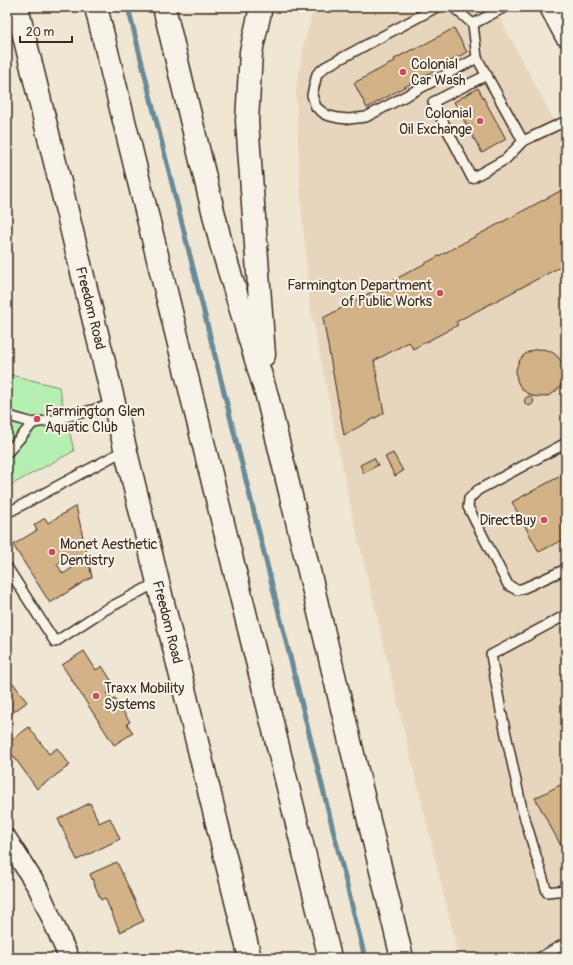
<svg xmlns="http://www.w3.org/2000/svg" width="573" height="965" viewBox="0 0 573 965" font-family="Pangolin,sans-serif">
<style>
.built{fill:#e7d6bd}
.green{fill:#b6efb2;stroke:#788c68}
.lines{fill:none;stroke-linecap:round;stroke-linejoin:round}
.stream{stroke:#698a97;stroke-width:5}
.building{fill:#d2b286;stroke:#3b2a1e;fill-rule:evenodd}
.lane-casing{stroke:#3b2a1e;stroke-width:12}
.street-casing{stroke:#3b2a1e;stroke-width:22}
.secondary-casing{stroke:#3b2a1e;stroke-width:25}
.highway-casing{stroke:#3b2a1e;stroke-width:25}
.lane{stroke:#f7f3e8;stroke-width:9}
.street{stroke:#f7f3e8;stroke-width:19}
.secondary{stroke:#f7f3e8;stroke-width:22}
.highway{stroke:#f7f3e8;stroke-width:22}
.poi-dot{fill:#d1495b;stroke:#f7f3e8;stroke-width:1.5}
.labels{text-anchor:middle;stroke-width:4;stroke-linejoin:round;paint-order:stroke}
.poi-label{font-size:14px;fill:#3b2a1e;stroke:#f7f3e8;text-anchor:start}
.street-label{font-size:14px;fill:#3b2a1e;stroke:#f7f3e8}
</style>
<rect width="100%" height="100%" fill="#f0e6d4"/>
<filter id="ink" filterUnits="userSpaceOnUse"><feTurbulence type="fractalNoise" baseFrequency=".025" numOctaves="2"/><feDisplacementMap in="SourceGraphic" scale="8" xChannelSelector="R" yChannelSelector="G"/><feConvolveMatrix kernelMatrix="1 2 1 2 8 2 1 2 1" color-interpolation-filters="sRGB"/></filter>
<g filter="url(#ink)">
<path class="built" d="M 314,7 L 494,7 L 566,143 L 566,958 L 459,958 L 351,509 L 310,306 L 300,190 L 296,91 L 304,43 Z"/>
<path class="green" d="M 7,374 L 59,387 L 74,451 L 7,487 Z"/>
<g class="lines">
<path class="stream" d="M 128,7 C 205,325 287,641 365,958"/>
</g>
<g class="building">
<path d="M 454,28 L 467,52 L 367,108 L 354,83 L 395,61 L 394,59 L 413,49 L 414,50 Z"/>
<path d="M 478,88 L 506,139 L 482,153 L 454,102 Z"/>
<path d="M 562,190 L 566,197 L 566,268 L 564,265 L 456,322 L 458,325 L 413,349 L 409,342 L 374,361 L 384,413 L 344,435 L 323,318 Z"/>
<circle cx="540" cy="373" r="24"/>
<circle cx="529" cy="401" r="4.5"/>
<path d="M 393,453 L 403,471 L 395,476 L 385,457 Z"/>
<path d="M 374,458 L 378,465 L 364,473 L 360,465 Z"/>
<path d="M 566,473 L 566,538 L 539,552 L 512,502 Z"/>
<path d="M 76,506 L 92,577 L 50,603 L 13,545 L 37,530 L 34,525 L 45,518 L 48,523 ZM 66,558 L 72,568 L 63,574 L 57,564 Z"/>
<path d="M 84,651 L 96,670 L 102,666 L 116,688 L 107,693 L 112,700 L 115,699 L 130,722 L 127,724 L 133,733 L 114,745 L 62,665 Z"/>
<path d="M 13,683 L 27,702 L 7,717 L 7,688 Z"/>
<path d="M 29,727 L 49,754 L 57,748 L 70,765 L 37,789 L 7,747 L 7,743 Z"/>
<path d="M 566,782 L 566,855 L 535,798 Z"/>
<path d="M 90,803 L 99,823 L 110,818 L 120,839 L 77,860 L 58,819 Z"/>
<path d="M 117,862 L 144,921 L 120,932 L 105,898 L 101,900 L 90,874 Z"/>
<path d="M 566,951 L 566,958 L 554,958 Z"/>
<path d="M 155,954 L 156,958 L 141,958 Z"/>
</g>
<g class="lines">
<defs>
<g id="lane">
<path d="M 437,7 L 325,67 L 317,74 L 312,95 L 316,107 L 326,115 L 338,118 L 349,119 L 366,117 L 477,58"/>
<path d="M 453,7 L 473,24 L 505,7"/>
<path d="M 473,24 L 477,58 L 523,141"/>
<path d="M 487,75 L 433,102 L 472,178 L 506,159 L 523,141 L 566,121"/>
<path d="M 7,416 L 9,416 L 33,423 L 59,419 L 114,404"/>
<path d="M 566,443 L 478,490 L 469,499 L 468,507 L 508,585 L 517,590 L 524,588 L 566,569"/>
<path d="M 7,453 L 33,423"/>
<path d="M 7,513 L 125,450"/>
<path d="M 7,567 L 55,642 L 101,612 L 158,582"/>
<path d="M 566,615 L 491,655 L 501,711 L 522,809 L 547,892 L 566,890"/>
<path d="M 539,958 L 566,943"/>
</g>
<path id="street" d="M 7,839 L 38,888 L 69,958"/>
<g id="secondary">
<path d="M 17,7 L 250,958"/>
<path d="M 551,7 L 566,35"/>
</g>
<g id="highway">
<path d="M 96,7 L 330,958"/>
<path d="M 164,7 L 221,244 L 267,396 L 402,958"/>
<path d="M 261,7 L 251,52 L 247,121 L 264,355"/>
</g>
</defs>
<use href="#lane" class="lane-casing"/>
<use href="#street" class="street-casing"/>
<use href="#secondary" class="secondary-casing"/>
<use href="#highway" class="highway-casing"/>
<use href="#lane" class="lane"/>
<use href="#street" class="street"/>
<use href="#secondary" class="secondary"/>
<use href="#highway" class="highway"/>
</g>
</g>
<g class="poi-dot">
<circle cx="403" cy="72" r="4"/>
<circle cx="480" cy="121" r="4"/>
<circle cx="440" cy="293" r="4"/>
<circle cx="37" cy="419" r="4"/>
<circle cx="544" cy="520" r="4"/>
<circle cx="52" cy="552" r="4"/>
<circle cx="96" cy="696" r="4"/>
</g>
<g class="labels">
<g class="poi-label">
<text x="411" y="69">Colonial<tspan x="411" dy="16">Car Wash</tspan></text>
<text x="472" y="118" text-anchor="end">Colonial<tspan x="472" dy="16">Oil Exchange</tspan></text>
<text x="432" y="290" text-anchor="end">Farmington Department<tspan x="432" dy="16">of Public Works</tspan></text>
<text x="45" y="416">Farmington Glen<tspan x="45" dy="16">Aquatic Club</tspan></text>
<text x="536" y="525" text-anchor="end">DirectBuy</text>
<text x="60" y="549">Monet Aesthetic<tspan x="60" dy="16">Dentistry</tspan></text>
<text x="104" y="693">Traxx Mobility<tspan x="104" dy="16">Systems</tspan></text>
</g>
<g class="street-label">
<text transform="translate(91 308) rotate(76)" y="5">Freedom Road</text>
<text transform="translate(168 622) rotate(76)" y="5">Freedom Road</text>
</g>
</g>
<rect width="573" height="965" fill="none" stroke="#f7f3e8" stroke-width="24"/>
<rect x="12" y="12" width="549" height="941" fill="none" stroke="#3b2a1e" stroke-width="1.5" filter="url(#ink)"/>
<path d="M20 36v6h52v-6" fill="none" stroke="#3b2a1e" stroke-width="2"/>
<text x="26" y="36" font-size="12" fill="#3b2a1e" stroke="#f7f3e8" stroke-width="3" paint-order="stroke">20 m</text>
</svg>
